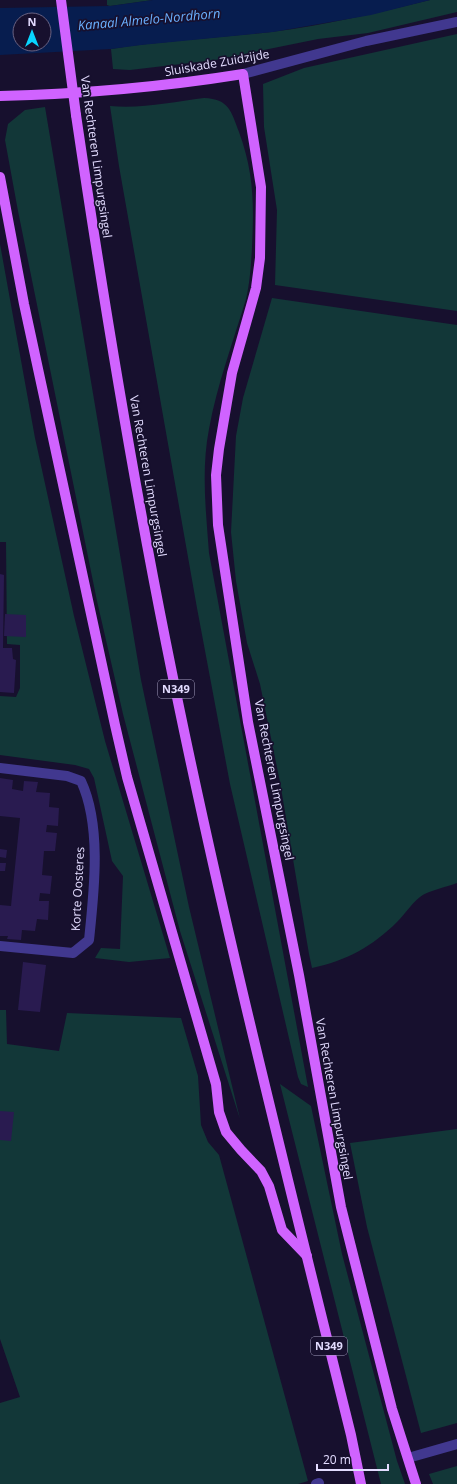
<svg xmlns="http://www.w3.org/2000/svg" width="457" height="1484" viewBox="0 0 457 1484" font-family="'Open Sans',sans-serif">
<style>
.green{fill:#123738}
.water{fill:#071d4f;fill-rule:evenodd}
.building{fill:#291b50}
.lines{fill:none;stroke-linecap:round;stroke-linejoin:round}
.minor{stroke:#41388f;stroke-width:10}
.major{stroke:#d063ff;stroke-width:10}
.major-bridge{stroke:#d063ff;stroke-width:10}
.labels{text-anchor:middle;stroke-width:3.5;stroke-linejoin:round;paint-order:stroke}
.shield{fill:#17102e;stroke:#a69fc0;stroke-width:1}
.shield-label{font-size:11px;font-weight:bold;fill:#e3dcff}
.street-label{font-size:12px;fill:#e3dcff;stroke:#17102e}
.water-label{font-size:13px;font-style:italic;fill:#6ab0ff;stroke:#17102e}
</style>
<rect width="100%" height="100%" fill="#17102e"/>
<g class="green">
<path d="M 107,0 L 153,0 L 110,6 L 107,5 Z"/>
<path d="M 430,0 L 457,0 L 457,12 L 368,33 L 318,39 L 215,60 L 130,70 L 113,69 L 111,49 C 164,41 218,38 271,32 C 325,25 378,13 430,0 Z"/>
<path d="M 457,34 L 457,311 L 275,285 L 277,210 L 264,127 L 263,84 L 304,68 Z"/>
<path d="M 204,98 C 229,99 231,111 239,132 C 254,173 254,204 252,248 C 251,264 250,283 246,299 C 233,342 217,385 209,429 C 201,470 206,512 209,553 L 308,1087 L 301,1084 L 298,1077 L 230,784 L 197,608 L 119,166 L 110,106 C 141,109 173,102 204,98 Z"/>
<path d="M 45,107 L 141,680 L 189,907 L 240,1119 L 180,931 L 123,714 L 97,601 L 18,211 L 5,140 L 8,124 L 25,110 Z"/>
<path d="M 0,244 L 35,438 L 74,616 L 105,741 L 170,958 L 129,962 L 95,958 L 101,948 L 120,949 L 123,876 L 112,861 L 94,778 L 89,769 L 75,765 L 0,755 L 0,696 L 16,697 L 20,688 L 20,645 L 7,644 L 6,542 L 0,542 Z"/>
<path d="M 272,298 L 457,325 L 457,883 C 447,887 427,891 420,897 C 411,904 405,914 397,922 C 373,946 346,961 312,968 L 309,954 L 280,782 L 260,684 L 247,643 L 236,581 L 231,532 L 236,436 L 243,398 Z"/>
<path d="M 0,1010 L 6,1010 L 7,1044 L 59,1051 L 67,1013 L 181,1018 L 198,1076 L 201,1125 L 208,1142 L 219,1155 L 308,1481 L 298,1484 L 0,1484 L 0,1403 L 20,1397 L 0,1339 Z"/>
<path d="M 280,1084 L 311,1106 L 342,1254 L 397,1461 L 405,1484 L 381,1484 Z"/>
<path d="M 457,1129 L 457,1423 L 421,1433 L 367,1227 L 350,1143 Z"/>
<path d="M 457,1466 L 457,1484 L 433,1484 L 429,1474 Z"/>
</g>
<path class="water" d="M 153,0 L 430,0 L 371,15 L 273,32 L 141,45 L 111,49 L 0,55 L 0,8 L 110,6 ZM 20,20 L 44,20 L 44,44 L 20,44 Z"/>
<g class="building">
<path d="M 0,574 L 4,575 L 3,648 L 12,648 L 13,659 L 16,660 L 14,693 L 0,692 Z"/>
<path d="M 5,614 L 26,615 L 26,637 L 4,636 Z"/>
<path d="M 0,778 L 13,780 L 12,789 L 23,791 L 24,781 L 38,782 L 36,792 L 50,793 L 49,807 L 59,808 L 58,826 L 47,825 L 46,832 L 57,833 L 55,851 L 44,851 L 42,875 L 52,876 L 50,894 L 40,893 L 39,901 L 49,901 L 48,920 L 37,919 L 35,931 L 22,930 L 21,940 L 7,939 L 8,936 L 0,936 L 0,905 L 11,906 L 20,818 L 0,816 Z"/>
<path d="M 0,849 L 7,850 L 6,858 L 0,857 Z"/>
<path d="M 0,863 L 6,863 L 5,871 L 0,871 Z"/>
<path d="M 23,962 L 46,965 L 40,1012 L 18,1010 Z"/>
<path d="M 0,1111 L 14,1112 L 11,1141 L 0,1140 Z"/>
</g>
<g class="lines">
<g class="minor">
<path d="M 243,74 L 366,41 L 457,22"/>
<path d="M 0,768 L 67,776 L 81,781 C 102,826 94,892 89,940 L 73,953 L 0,946"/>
<path d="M 408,1458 L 457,1444"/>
<path d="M 316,1484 L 319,1483"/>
</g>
<g class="major">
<path d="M 0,96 C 82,94 162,87 243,74 L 261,187 L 260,258 L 256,288 L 232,373 L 219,449 L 216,475 L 218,525 L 248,722 L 299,975 L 341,1207 L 392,1409 L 416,1484"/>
<path d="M 76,115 C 102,291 131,468 166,643 C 219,909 286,1172 351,1435 L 361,1484"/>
<path d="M 0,177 L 24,304 L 115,725 L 127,777 L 216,1084 L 219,1112 L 226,1132 L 241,1150 L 261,1171 L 269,1186 L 282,1230 L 307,1256"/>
</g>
<path class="major-bridge" d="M 61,0 L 76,115"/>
</g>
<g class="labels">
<g class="shield">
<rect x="158" y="680" width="36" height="18" rx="3"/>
<rect x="311" y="1337" width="36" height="18" rx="3"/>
</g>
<g class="shield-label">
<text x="176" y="693">N349</text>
<text x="329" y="1350">N349</text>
</g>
<g class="street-label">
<text transform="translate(217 63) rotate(-10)" y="4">Sluiskade Zuidzijde</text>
<text transform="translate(96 157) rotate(82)" y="4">Van Rechteren Limpurgsingel</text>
<text transform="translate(148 476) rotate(80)" y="4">Van Rechteren Limpurgsingel</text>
<text transform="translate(274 780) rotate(79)" y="4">Van Rechteren Limpurgsingel</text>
<text transform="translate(78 889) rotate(-87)" y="4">Korte Oosteres</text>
<text transform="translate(334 1099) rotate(80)" y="4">Van Rechteren Limpurgsingel</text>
</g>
<g class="water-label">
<text transform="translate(149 19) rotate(-5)" y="5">Kanaal Almelo-Nordhorn</text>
</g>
</g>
<g transform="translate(32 32)"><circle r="19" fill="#17102e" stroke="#696282"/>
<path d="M0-3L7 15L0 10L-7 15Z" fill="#08d5ff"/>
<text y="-6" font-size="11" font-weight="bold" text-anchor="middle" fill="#e3dcff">N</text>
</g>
<path d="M317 1464v6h71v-6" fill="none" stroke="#e3dcff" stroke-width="2"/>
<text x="323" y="1464" font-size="12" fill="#e3dcff" stroke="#17102e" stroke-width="3" paint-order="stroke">20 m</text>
</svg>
